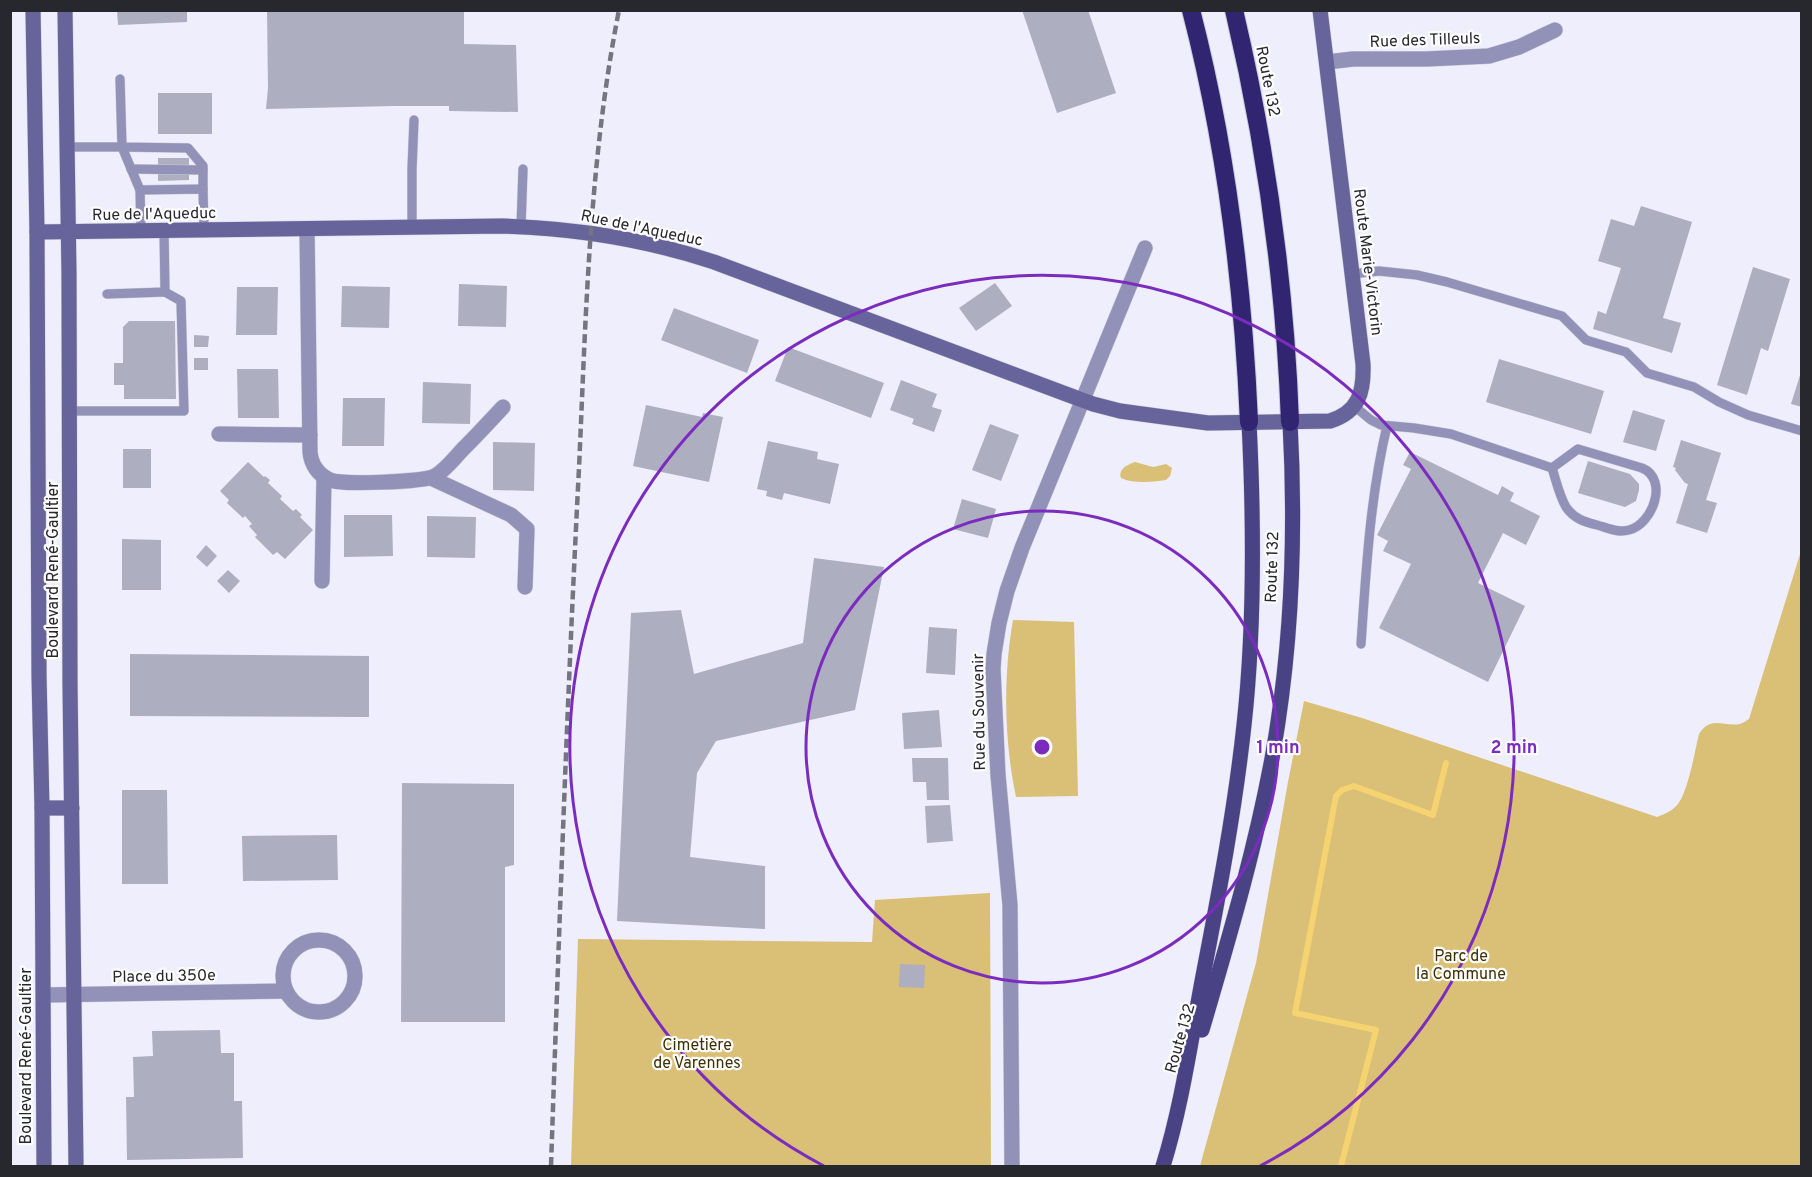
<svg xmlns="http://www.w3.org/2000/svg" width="1812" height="1177" viewBox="0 0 1812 1177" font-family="Overpass,sans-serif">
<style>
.green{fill:#dabf76}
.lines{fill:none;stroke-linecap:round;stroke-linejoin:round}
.stream{stroke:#f5d370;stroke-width:6}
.building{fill:#adaebf}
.lane-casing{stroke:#cacad8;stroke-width:10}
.street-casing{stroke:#cacad8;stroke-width:16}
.secondary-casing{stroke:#cacad8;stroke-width:16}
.primary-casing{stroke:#cacad8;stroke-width:16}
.highway-casing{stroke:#cacad8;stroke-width:20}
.lane{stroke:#9291b7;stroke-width:9}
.street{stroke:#9291b7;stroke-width:15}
.secondary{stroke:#66649a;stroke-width:15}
.primary{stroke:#494284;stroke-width:15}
.highway{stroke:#312470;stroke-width:18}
.rail{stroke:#757580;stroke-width:4.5;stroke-dasharray:9 4.5;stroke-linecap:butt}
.ring{fill:none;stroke:#7b2cbf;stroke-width:3}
.labels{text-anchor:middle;stroke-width:4.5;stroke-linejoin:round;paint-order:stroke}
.street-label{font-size:16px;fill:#27272e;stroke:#fdfdfd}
.park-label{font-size:16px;fill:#3e3003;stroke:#fdfdfd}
.centre{fill:#7b2cbf;stroke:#fdfdfd;stroke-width:3}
.ring-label{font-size:18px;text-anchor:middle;font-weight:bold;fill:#7b2cbf;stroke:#fdfdfd;stroke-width:4.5;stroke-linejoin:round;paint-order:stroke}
</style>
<rect width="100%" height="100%" fill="#eeeefd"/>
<g class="green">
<path d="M 1135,462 L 1153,467 L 1166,464 L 1172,468 L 1170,476 L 1166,480 C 1152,482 1134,484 1121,478 C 1118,469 1127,465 1135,462 Z"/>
<path d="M 1801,551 L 1801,1166 L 1200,1166 L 1256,963 L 1288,782 L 1304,701 L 1362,718 L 1657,817 C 1665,814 1672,811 1678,804 C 1688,791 1695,751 1699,734 C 1711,715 1723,727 1740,724 C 1743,723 1746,721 1749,719 Z"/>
<path d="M 1013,620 L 1074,622 L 1078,796 L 1016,797 C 1004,740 1003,677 1013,620 Z"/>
<path d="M 990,893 L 991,1166 L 571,1166 L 578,939 L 872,942 L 875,900 Z"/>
</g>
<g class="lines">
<path class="stream" d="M 1341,1166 L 1376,1030 L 1295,1013 L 1336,796 L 1342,790 L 1354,786 L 1433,815 L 1446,763"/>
</g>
<g class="building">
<path d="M 117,10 L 187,10 L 187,22 L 118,25 Z"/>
<path d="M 267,10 L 464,10 L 464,44 L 516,45 L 518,112 L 449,111 L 449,106 L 393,106 L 266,109 L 268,88 Z"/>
<path d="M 1022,10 L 1088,10 L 1116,93 L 1057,113 Z"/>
<rect x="158" y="93" width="54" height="41"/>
<path d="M 158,158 L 189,158 L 189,180 L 158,181 Z"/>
<path d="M 1641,206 L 1692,222 L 1663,318 L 1681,323 L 1672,353 L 1593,329 L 1598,311 L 1606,314 L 1621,268 L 1598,261 L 1611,219 L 1634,226 Z"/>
<path d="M 1753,267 L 1790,279 L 1768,351 L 1761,348 L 1747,395 L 1717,385 Z"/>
<path d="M 995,283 L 1012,306 L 976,331 L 959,308 Z"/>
<path d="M 459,284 L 507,286 L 506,327 L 458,326 Z"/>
<path d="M 342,286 L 390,287 L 389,328 L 341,327 Z"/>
<path d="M 237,287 L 278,287 L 277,335 L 236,335 Z"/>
<path d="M 674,308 L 759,340 L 747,373 L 661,340 Z"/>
<path d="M 129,321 L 175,321 L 176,399 L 124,399 L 124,385 L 114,385 L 114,363 L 123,363 L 123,327 Z"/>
<path d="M 194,335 L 209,336 L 208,347 L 194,347 Z"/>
<path d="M 788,347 L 884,383 L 871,418 L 775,381 Z"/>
<rect x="194" y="358" width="14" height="12"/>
<path d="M 1499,359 L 1604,391 L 1591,434 L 1486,402 Z"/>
<path d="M 237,369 L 278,369 L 279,418 L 238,418 Z"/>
<path d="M 1801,372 L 1802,372 L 1802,407 L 1791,404 Z"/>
<path d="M 901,380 L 937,394 L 932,407 L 942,410 L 934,432 L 912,424 L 914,419 L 890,410 Z"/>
<path d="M 423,382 L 471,384 L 470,424 L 422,423 Z"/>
<path d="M 343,398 L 385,398 L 384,446 L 342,446 Z"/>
<path d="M 646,405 L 702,417 L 703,413 L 723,417 L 709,482 L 633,466 Z"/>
<path d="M 1633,410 L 1665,420 L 1656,451 L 1623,442 Z"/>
<path d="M 990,424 L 1019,435 L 1001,481 L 972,470 Z"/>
<path d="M 1681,440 L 1721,453 L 1706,500 L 1717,503 L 1707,533 L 1676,523 L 1688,484 L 1685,483 L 1675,470 L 1676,468 L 1673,467 Z"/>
<path d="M 768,441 L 818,452 L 817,459 L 839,464 L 830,504 L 784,493 L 782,500 L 766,496 L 767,491 L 757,489 Z"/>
<path d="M 493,442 L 535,443 L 534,491 L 493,490 Z"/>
<rect x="123" y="449" width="28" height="39"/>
<path d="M 1410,452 L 1498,495 L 1502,486 L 1514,493 L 1510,501 L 1540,516 L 1526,545 L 1503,533 L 1478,583 L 1525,606 L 1488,682 L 1379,628 L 1411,564 L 1383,551 L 1388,541 L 1377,535 L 1411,469 L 1403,465 Z"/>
<path d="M 1588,461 L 1630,474 L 1639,484 L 1639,490 L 1636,501 L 1625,507 L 1578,493 Z"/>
<path d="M 248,462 L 264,477 L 265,476 L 270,480 L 268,483 L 282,496 L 280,499 L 293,511 L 296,509 L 302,515 L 300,517 L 313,530 L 285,559 L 277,552 L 273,555 L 255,537 L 257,535 L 249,526 L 252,524 L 245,516 L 243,518 L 227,503 L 229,500 L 220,491 Z"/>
<path d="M 962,499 L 996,509 L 988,538 L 953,529 Z"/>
<path d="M 344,515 L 392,515 L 393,556 L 344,557 Z"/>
<path d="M 427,516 L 476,517 L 475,558 L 427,557 Z"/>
<path d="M 122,539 L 161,540 L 161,590 L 122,590 Z"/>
<path d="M 206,545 L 217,556 L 207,567 L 196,557 Z"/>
<path d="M 814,558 L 884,567 L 855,710 L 716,741 L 697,773 L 690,857 L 765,866 L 765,929 L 617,921 L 631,613 L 681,610 L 694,674 L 803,643 Z"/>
<path d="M 228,570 L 240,581 L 229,593 L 217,581 Z"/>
<path d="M 929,627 L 957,629 L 955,675 L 926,673 Z"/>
<path d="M 130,654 L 369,656 L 369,717 L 130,716 Z"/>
<path d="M 939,710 L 942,747 L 904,749 L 902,713 Z"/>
<path d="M 912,758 L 948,758 L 949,800 L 927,800 L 926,782 L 913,782 Z"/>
<path d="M 402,783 L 514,784 L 514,865 L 505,867 L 505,1022 L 401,1022 Z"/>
<path d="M 122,790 L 167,790 L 168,884 L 122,884 Z"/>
<path d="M 950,805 L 953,841 L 927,843 L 925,806 Z"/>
<path d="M 337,835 L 338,880 L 243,881 L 242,836 Z"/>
<path d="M 900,964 L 925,965 L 924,988 L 899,987 Z"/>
<path d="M 220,1030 L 221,1053 L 234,1053 L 234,1101 L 242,1101 L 243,1158 L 127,1160 L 126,1097 L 134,1097 L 133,1057 L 153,1056 L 152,1031 Z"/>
</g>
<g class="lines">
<defs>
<g id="lane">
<path d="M 120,79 L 122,147 L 188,148 L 203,166 L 203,189"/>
<path d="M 68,147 L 122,147 L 140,190"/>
<path d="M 131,169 L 203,170"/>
<path d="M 521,227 L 523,169"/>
<path d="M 412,228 L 412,169 L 414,120"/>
<path d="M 141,231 L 140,190 L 203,189 L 204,230"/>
<path d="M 1352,274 L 1379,271 L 1417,275 L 1447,282 L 1562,316 L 1586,340 L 1626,352 L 1647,373 L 1694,387 L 1719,402 L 1748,415 L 1802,431"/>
<path d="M 107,294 L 165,292 L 164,230"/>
<path d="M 1354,406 L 1371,420 L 1381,425 L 1414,428 L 1451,434 L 1552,468"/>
<path d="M 70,411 L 184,411 L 181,301 L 165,292"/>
<path d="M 1578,449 L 1642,468 C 1669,479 1653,524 1629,530 C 1618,533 1608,528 1597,525 C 1585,522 1574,519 1566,507 C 1559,495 1556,480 1552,468 Z"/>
<path d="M 1361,644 C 1366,571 1370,497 1387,426"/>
</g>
<g id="street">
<path d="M 1327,62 L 1353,59 L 1427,59 L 1489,56 L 1519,47 L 1555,30"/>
<path d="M 307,229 L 310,452 C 311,464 318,475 330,480 C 343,485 423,482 435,476 C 447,469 455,457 465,447 C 478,434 490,421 503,407"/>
<path d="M 219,434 L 310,435"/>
<path d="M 431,478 L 511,515 L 527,529 L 525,587"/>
<path d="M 322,581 L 324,477"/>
<circle cx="319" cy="976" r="36"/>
<path d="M 44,995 L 286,991"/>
<path d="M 1012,1166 L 1010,905 L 998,775 L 993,669 L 994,654 L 999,623 L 1007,591 L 1022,548 L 1145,248"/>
</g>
<g id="secondary">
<path d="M 33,10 L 37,232 L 39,676 L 42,808 L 44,1166"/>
<path d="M 65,10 L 69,274 L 70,683 L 76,1166"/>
<path d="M 37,232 L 502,226 C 575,228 645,239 714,262 L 1066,394 L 1093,404 L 1120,411 L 1208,423 L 1330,421 C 1359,412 1364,392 1363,364 L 1320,10"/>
<path d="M 42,808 L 72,808"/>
</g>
<g id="primary">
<path d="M 1202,1030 C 1229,938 1256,847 1273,753 C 1292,645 1296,532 1290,422"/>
<path d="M 1163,1166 C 1182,1105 1191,1039 1203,976 C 1219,893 1235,809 1244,725 C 1255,625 1254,523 1249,422"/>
</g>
<g id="highway">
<path d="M 1191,10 C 1226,145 1243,284 1249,422"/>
<path d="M 1234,10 C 1266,146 1285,283 1290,422"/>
</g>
</defs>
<use href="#lane" class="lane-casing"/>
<use href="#street" class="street-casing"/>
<use href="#secondary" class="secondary-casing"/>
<use href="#primary" class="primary-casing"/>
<use href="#highway" class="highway-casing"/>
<use href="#lane" class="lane"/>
<use href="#street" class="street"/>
<use href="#secondary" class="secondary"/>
<use href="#primary" class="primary"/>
<use href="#highway" class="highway"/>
<path class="rail" d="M 551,1166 C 559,934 567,701 579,468 C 586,315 589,162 619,10"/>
</g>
<g class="ring">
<circle cx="1042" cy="747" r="236"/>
<path d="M824 1166A472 472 0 1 1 1260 1166"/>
</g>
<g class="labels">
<g class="street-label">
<text transform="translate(1425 39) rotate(-2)" y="6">Rue des Tilleuls</text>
<text transform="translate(1269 81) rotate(79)" y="6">Route 132</text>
<text transform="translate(154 213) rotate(-1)" y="6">Rue de l'Aqueduc</text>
<text transform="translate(642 227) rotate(12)" y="6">Rue de l'Aqueduc</text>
<text transform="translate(1369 262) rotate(83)" y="6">Route Marie-Victorin</text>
<text transform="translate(1271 567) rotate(-88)" y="6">Route 132</text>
<text transform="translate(52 570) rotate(-90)" y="6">Boulevard René-Gaultier</text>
<text transform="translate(978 712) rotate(-91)" y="6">Rue du Souvenir</text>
<text transform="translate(164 975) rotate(-1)" y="6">Place du 350e</text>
<text transform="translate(1179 1038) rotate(-74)" y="6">Route 132</text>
<text transform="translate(25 1056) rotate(-90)" y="6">Boulevard René-Gaultier</text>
</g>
<g class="park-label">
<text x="1461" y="961">Parc de<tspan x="1461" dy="18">la Commune</tspan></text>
<text x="697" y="1050">Cimetière<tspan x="697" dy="18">de Varennes</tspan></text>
</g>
</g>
<circle cx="1042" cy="747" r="9" class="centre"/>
<g class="ring-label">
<text x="1278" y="753">1 min</text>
<text x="1514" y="753">2 min</text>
</g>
<rect width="1812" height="1177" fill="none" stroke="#27272e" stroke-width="24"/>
</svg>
